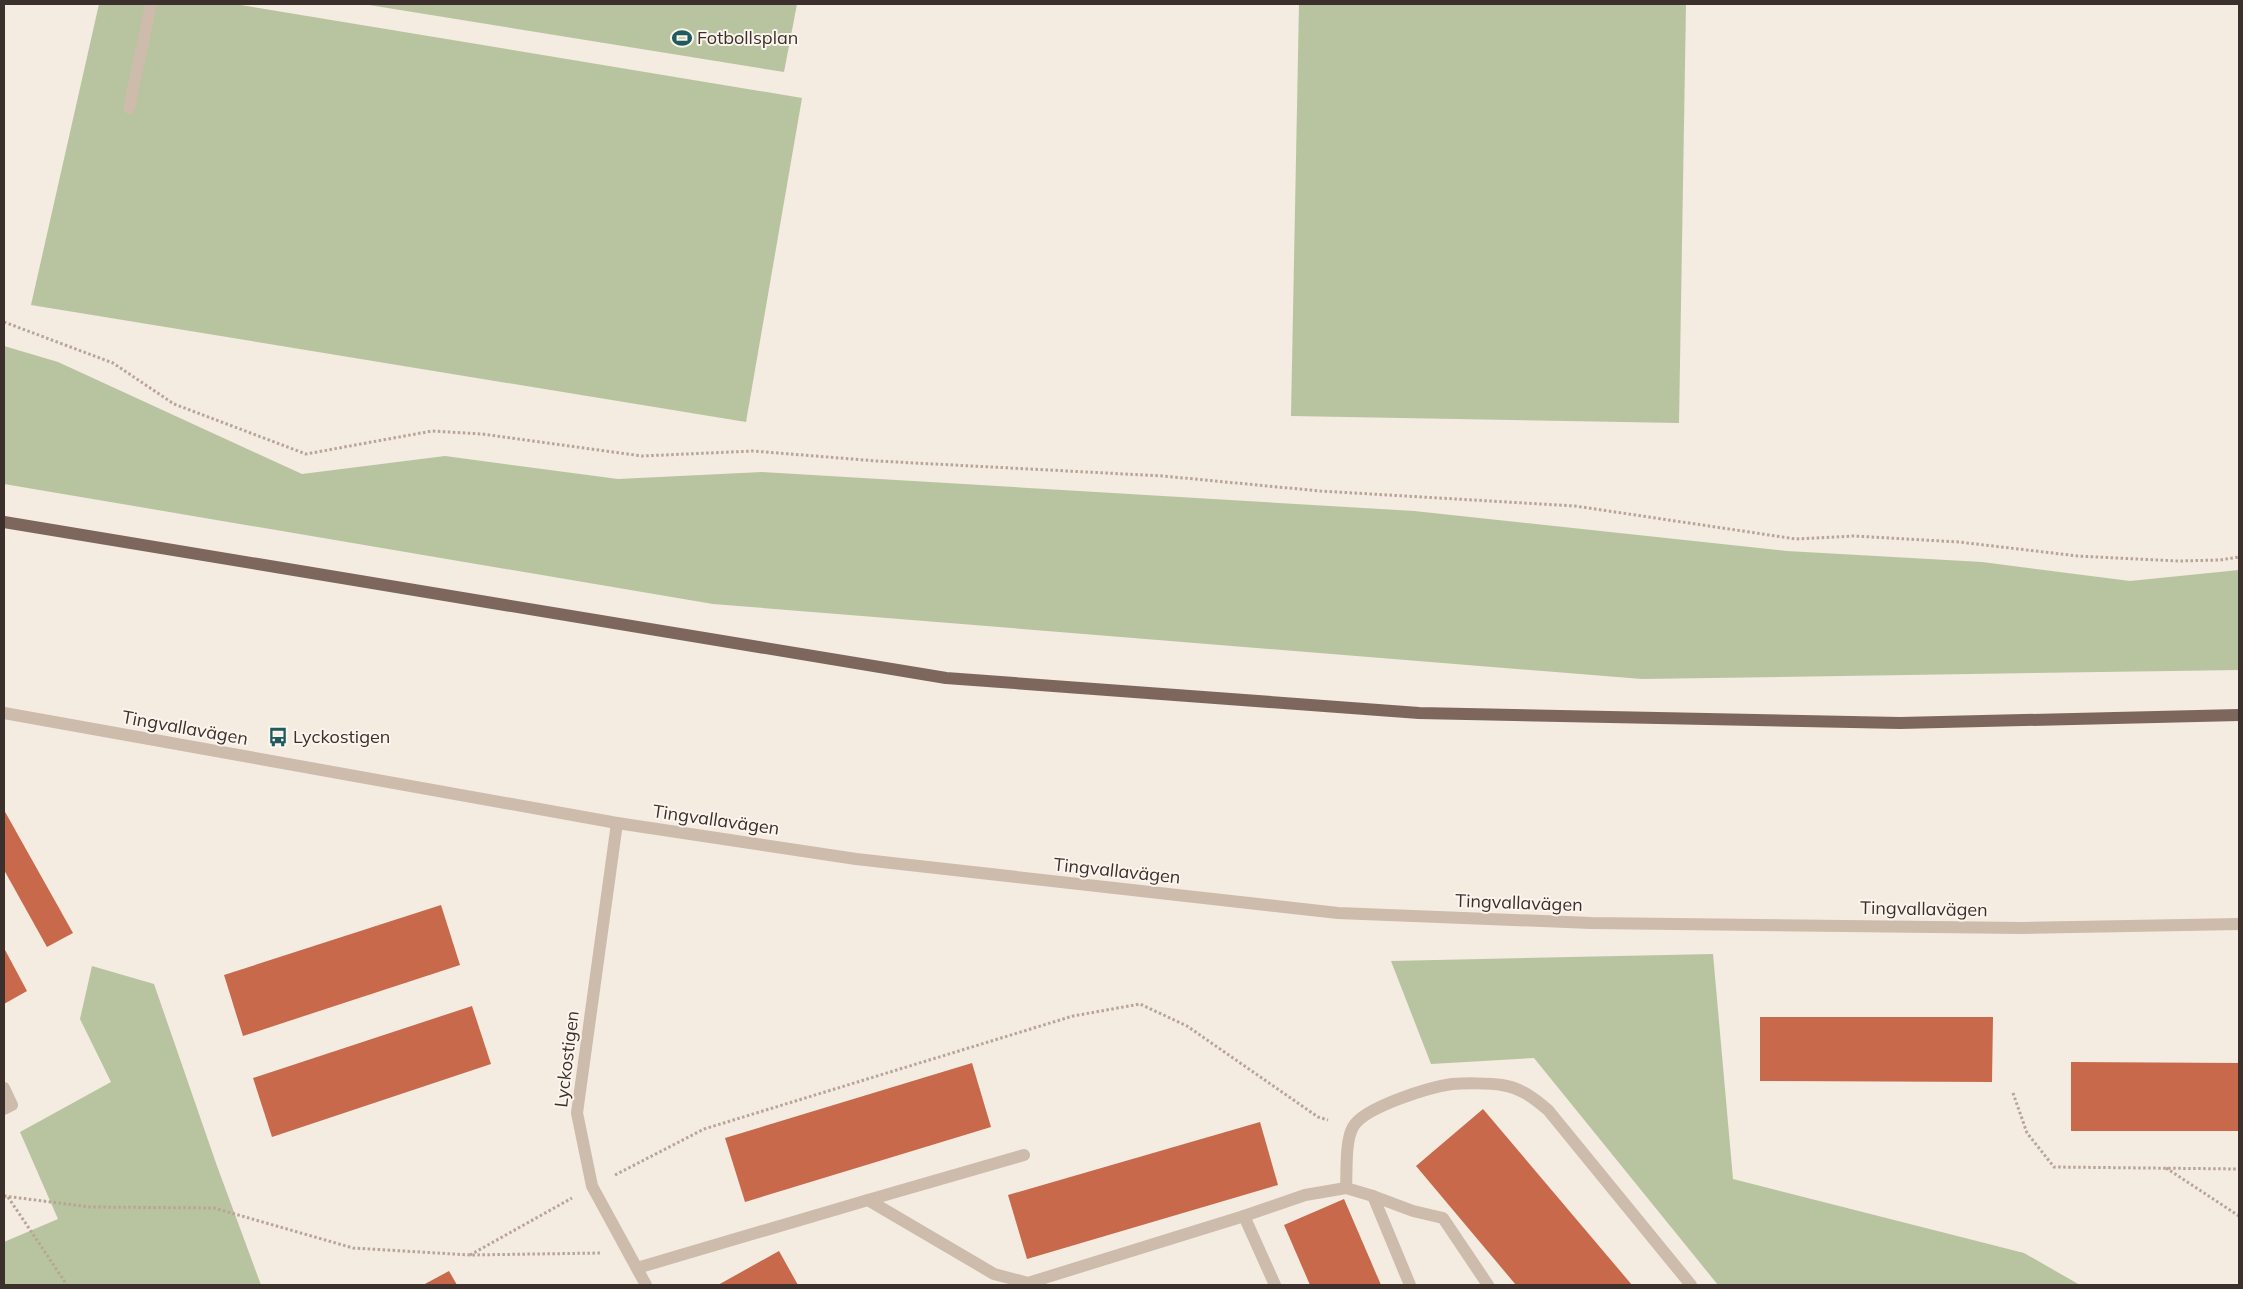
<svg xmlns="http://www.w3.org/2000/svg" width="2243" height="1289" viewBox="0 0 2243 1289" font-family="Mulish,sans-serif">
<style>
.green{fill:#b8c4a0}
.building{fill:#c8694b}
.lines{fill:none;stroke-linecap:round;stroke-linejoin:round}
.path{stroke:#b9a596;stroke-width:3;stroke-dasharray:2.5 2.5;stroke-linecap:butt}
.minor{stroke:#cdbbac;stroke-width:12}
.major{stroke:#7d675c;stroke-width:12}
.labels{text-anchor:middle;stroke-width:4;stroke-linejoin:round;paint-order:stroke}
.poi-label{font-size:18px;fill:#3b302b;stroke:#fbf5ee;text-anchor:start}
.street-label{font-size:18px;fill:#3b302b;stroke:#fbf5ee}
</style>
<rect width="100%" height="100%" fill="#f4ebe1"/>
<g class="green">
<path d="M 99,4 L 235,4 L 802,98 L 746,422 L 31,305 Z"/>
<path d="M 363,4 L 797,4 L 784,72 Z"/>
<path d="M 1299,4 L 1686,4 L 1679,423 L 1291,416 Z"/>
<path d="M 4,346 L 58,362 L 302,474 L 445,456 L 618,479 L 762,472 L 1414,511 L 1787,551 L 1982,562 L 2130,581 L 2239,570 L 2239,670 L 1642,679 L 713,604 L 4,484 Z"/>
<path d="M 1713,954 L 1733,1179 L 2024,1253 L 2080,1285 L 1718,1285 L 1534,1058 L 1431,1064 L 1391,961 Z"/>
<path d="M 92,966 L 154,984 L 217,1166 L 261,1285 L 4,1285 L 4,1242 L 58,1219 L 20,1132 L 111,1082 L 80,1019 Z"/>
</g>
<g class="building">
<path d="M 4,810 L 73,933 L 47,947 L 4,870 Z"/>
<path d="M 441,905 L 460,965 L 243,1036 L 224,975 Z"/>
<path d="M 4,948 L 27,991 L 4,1004 Z"/>
<path d="M 472,1006 L 491,1064 L 272,1137 L 253,1078 Z"/>
<path d="M 1760,1017 L 1993,1017 L 1992,1082 L 1760,1081 Z"/>
<path d="M 2071,1062 L 2239,1063 L 2239,1131 L 2071,1131 Z"/>
<path d="M 972,1063 L 991,1127 L 745,1202 L 725,1138 Z"/>
<path d="M 1483,1109 L 1632,1285 L 1516,1285 L 1416,1166 Z"/>
<path d="M 1260,1122 L 1278,1185 L 1027,1259 L 1008,1195 Z"/>
<path d="M 1344,1199 L 1381,1285 L 1310,1285 L 1284,1225 Z"/>
<path d="M 779,1251 L 798,1285 L 718,1285 Z"/>
<path d="M 449,1271 L 457,1285 L 423,1285 Z"/>
</g>
<g class="lines">
<g class="path">
<path d="M 4,322 L 113,363 L 174,404 L 306,454 L 432,431 L 482,434 L 642,456 L 753,451 L 877,461 L 1163,476 L 1320,491 L 1575,506 L 1796,539 L 1854,536 L 1959,542 L 2078,556 L 2178,561 L 2220,560 L 2239,557"/>
<path d="M 2013,1093 L 2027,1133 L 2054,1167 L 2239,1169"/>
<path d="M 2166,1168 L 2239,1216"/>
<path d="M 615,1175 L 704,1129 L 1073,1016 L 1140,1004 L 1187,1026 L 1318,1117 L 1328,1120"/>
<path d="M 4,1196 L 90,1207 L 214,1208 L 353,1248 L 470,1255 L 601,1253"/>
<path d="M 8,1197 L 67,1285"/>
<path d="M 470,1255 L 572,1198"/>
</g>
<g class="minor">
<path d="M 129,108 L 151,4"/>
<path d="M 4,713 L 617,823 L 856,859 L 1338,913 L 1591,923 L 2022,928 L 2239,924"/>
<path d="M 617,823 L 577,1113 L 592,1186 L 646,1285"/>
<path d="M 4,1088 L 12,1105 L 4,1109"/>
<path d="M 1346,1188 C 1347,1171 1345,1141 1353,1127 C 1364,1107 1430,1087 1452,1084 C 1465,1083 1489,1083 1502,1085 C 1521,1088 1534,1098 1548,1110 L 1691,1285"/>
<path d="M 1373,1196 L 1410,1285"/>
<path d="M 868,1200 L 1024,1155"/>
<path d="M 1244,1216 L 1275,1285"/>
<path d="M 637,1268 L 868,1200 L 994,1274 L 1028,1283 L 1244,1216 L 1305,1195 L 1346,1188 L 1373,1196 L 1413,1211 L 1443,1218 L 1488,1285"/>
</g>
<path class="major" d="M 4,522 L 946,678 L 1419,713 L 1900,723 L 2239,715"/>
</g>
<defs>
<symbol id="stadium-bare" viewBox="-9 -9 18 18"><path d="M0-5a6.5 5 0 1 0 0 10a6.5 5 0 1 0 0-10ZM-3.5-1.8h7v3.6h-7Z" fill="#1f5a5e" stroke="#fbf5ee" stroke-width="2.5" paint-order="stroke"/></symbol>
<symbol id="bus-bare" viewBox="-9 -9 18 18"><path d="M-5-6H5V4H4V6H2V4H-2V6H-4V4H-5ZM-3.5-4V0h7V-4ZM-3.5 1.2v1.5H-2V1.2ZM2 1.2v1.5H3.5V1.2Z" fill="#1f5a5e" stroke="#fbf5ee" stroke-width="2.5" paint-order="stroke"/></symbol>
</defs>
<g fill-rule="evenodd">
<use href="#stadium-bare" x="668" y="24" width="28" height="28"/>
<use href="#bus-bare" x="264" y="723" width="28" height="28"/>
</g>
<g class="labels">
<g class="poi-label">
<text x="697" y="44">Fotbollsplan</text>
<text x="293" y="743">Lyckostigen</text>
</g>
<g class="street-label">
<text transform="translate(185 728) rotate(10)" y="6">Tingvallavägen</text>
<text transform="translate(716 820) rotate(8)" y="6">Tingvallavägen</text>
<text transform="translate(1117 871) rotate(6)" y="6">Tingvallavägen</text>
<text transform="translate(1519 903) rotate(2)" y="6">Tingvallavägen</text>
<text transform="translate(1924 909) rotate(1)" y="6">Tingvallavägen</text>
<text transform="translate(567 1059) rotate(-83)" y="6">Lyckostigen</text>
</g>
</g>
<rect width="2243" height="1289" fill="none" stroke="#3b302b" stroke-width="10"/>
</svg>
